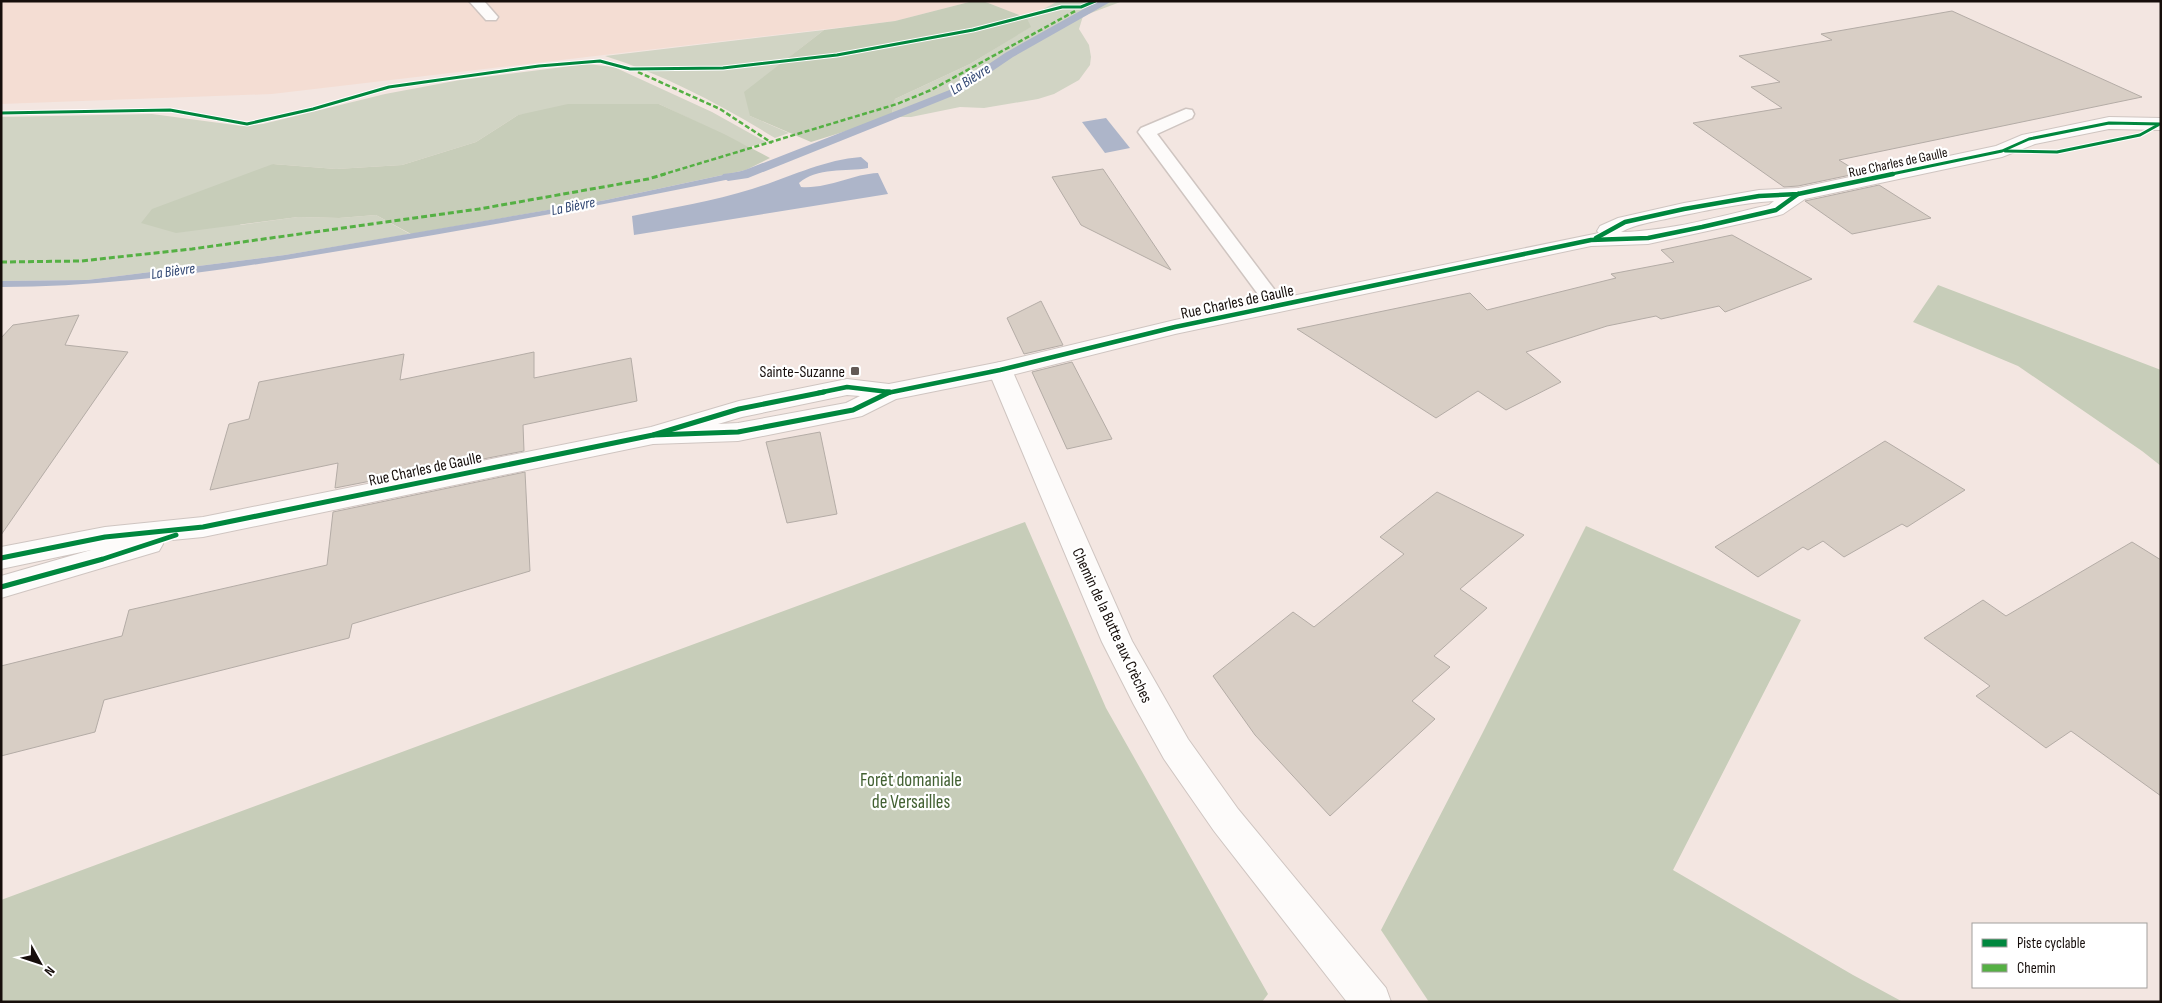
<svg xmlns="http://www.w3.org/2000/svg" width="2162" height="1003" viewBox="0 0 2162 1003" font-family="'Sofia Sans Condensed',sans-serif">
<style>
.built{fill:#f4ddd3}
.green{fill:#d1d4c4}
.forest{fill:#c7cdb9}
.water{fill:#adb5c9}
.lines{fill:none;stroke-linecap:round;stroke-linejoin:round}
.stream{fill:#adb5c9;fill-rule:evenodd}
.building{fill:#d8cec5;stroke:#b4aca6}
.lane-casing{stroke:#cfc5c1;stroke-width:3}
.street-casing{stroke:#cfc5c1;stroke-width:2}
.secondary-casing{stroke:#cfc5c1;stroke-width:2}
.lane{fill:#fdfbfa;fill-rule:evenodd}
.street{fill:#fdfbfa;fill-rule:evenodd}
.secondary{fill:#fdfbfa;fill-rule:evenodd}
.quiet-far1{stroke:#55b044;stroke-width:2.5;stroke-dasharray:5 2.5;stroke-linecap:butt}
.quiet{stroke:#55b044;stroke-width:3;stroke-dasharray:6 3;stroke-linecap:butt}
.cycleway-far2-casing{stroke:#fff;stroke-width:5}
.cycleway-far1-casing{stroke:#fff;stroke-width:7}
.cycleway-casing{stroke:#fff;stroke-width:8}
.cycleway-far2{stroke:#00873e;stroke-width:3}
.cycleway-far1{stroke:#00873e;stroke-width:4.5}
.cycleway{stroke:#00873e;stroke-width:5}
.poi-dot{fill:#635a56;stroke:#fff;stroke-width:2}
.labels{text-anchor:middle;stroke-width:4.5;stroke-linejoin:round;paint-order:stroke}
.far-street-label{font-size:14px;fill:#160e0b;stroke:#fff}
.far-water-label{font-size:15px;font-style:italic;fill:#304672;stroke:#fff}
.street-label{font-size:16px;fill:#160e0b;stroke:#fff}
.poi-label{font-size:16px;fill:#160e0b;stroke:#fff;text-anchor:end}
.near-park-label{font-size:19px;fill:#436133;stroke:#fff}
</style>
<rect width="100%" height="100%" fill="#f3e6e1"/>
<g class="built">
<path d="M 1,1 L 973,1 L 895,21 L 272,94 L 1,104 Z"/>
<path d="M 983,1 L 1058,1 L 1027,18 Z"/>
</g>
<g class="green">
<path d="M 1058,1 L 1123,1 L 1083,16 L 1079,29 L 1089,45 L 1091,57 L 1090,65 L 1079,80 L 1054,94 L 1038,99 L 984,108 L 960,107 L 911,117 L 891,117 L 895,99 L 970,64 L 1030,27 L 1027,18 Z"/>
<path d="M 824,30 L 792,55 L 750,116 L 789,133 L 775,138 C 721,105 665,75 605,56 Z"/>
<path d="M 587,64 L 614,67 L 712,112 L 766,142 L 749,147 L 659,104 L 518,115 L 476,142 L 402,165 L 336,169 L 273,164 L 240,225 L 298,217 L 339,218 L 376,215 L 410,234 L 285,255 L 87,280 L 1,281 L 1,117 L 152,114 L 242,126 L 263,124 L 385,94 L 460,80 Z"/>
</g>
<g class="forest">
<path d="M 973,1 L 983,1 L 1027,18 L 1031,27 L 970,64 L 895,99 L 891,117 L 811,142 L 750,116 L 744,92 L 824,30 L 895,21 Z"/>
<path d="M 568,104 L 659,104 L 724,134 L 770,158 L 746,170 L 606,200 L 411,234 L 376,215 L 339,218 L 298,217 L 176,233 L 141,223 L 152,209 L 273,164 L 336,169 L 402,165 L 476,142 L 518,115 Z"/>
<path d="M 1938,285 L 2161,370 L 2161,466 L 2142,451 L 2018,366 L 1913,322 Z"/>
<path d="M 1025,522 L 1106,708 L 1268,994 L 1262,1002 L 1,1002 L 1,900 Z"/>
<path d="M 1586,526 L 1801,620 L 1673,870 L 1853,975 L 1903,1002 L 1429,1002 L 1381,930 L 1482,734 Z"/>
</g>
<g class="water">
<path d="M 1106,118 L 1130,148 L 1105,153 L 1082,122 Z"/>
<path d="M 861,157 L 868,163 L 868,168 C 846,172 817,167 799,183 L 801,187 C 829,189 852,174 878,173 L 888,194 L 634,235 L 632,216 C 672,208 713,201 752,189 C 788,178 822,160 861,157 Z"/>
<path d="M 746,170 L 755,174 C 625,201 494,225 363,247 C 244,267 123,287 1,287 L 1,281 L 87,280 L 285,255 L 606,200 Z"/>
</g>
<g class="lines">
<path class="stream" d="M 1098,1 L 1112,1 L 1013,57 L 960,93 L 748,178 L 728,181 L 722,177 L 723,174 L 740,172 L 952,89 L 1005,53 Z"/>
</g>
<g class="building">
<path d="M 1952,11 L 2142,97 L 1839,160 L 1860,173 L 1798,186 L 1784,187 L 1693,123 L 1782,108 L 1751,87 L 1780,82 L 1739,56 L 1832,40 L 1821,34 Z"/>
<path d="M 1103,169 L 1171,270 L 1081,225 L 1052,177 Z"/>
<path d="M 1879,185 L 1931,218 L 1852,234 L 1805,201 Z"/>
<path d="M 1732,235 L 1812,279 L 1725,312 L 1719,306 L 1661,319 L 1656,316 L 1607,326 L 1526,352 L 1561,382 L 1506,410 L 1478,391 L 1436,418 L 1297,329 L 1470,293 L 1487,310 L 1616,278 L 1611,274 L 1674,262 L 1661,250 Z"/>
<path d="M 1041,301 L 1063,345 L 1024,354 L 1007,318 Z"/>
<path d="M 79,315 L 65,345 L 128,352 L 1,535 L 1,338 L 13,325 Z"/>
<path d="M 534,352 L 534,378 L 631,358 L 637,401 L 523,425 L 524,451 L 335,488 L 338,463 L 210,490 L 229,424 L 249,419 L 259,382 L 404,354 L 400,380 Z"/>
<path d="M 1072,362 L 1112,439 L 1067,449 L 1032,372 Z"/>
<path d="M 820,432 L 837,514 L 787,523 L 766,442 Z"/>
<path d="M 1885,441 L 1965,490 L 1907,527 L 1902,524 L 1844,557 L 1823,541 L 1808,550 L 1803,547 L 1758,577 L 1715,547 Z"/>
<path d="M 525,472 L 530,571 L 352,624 L 349,638 L 104,700 L 95,732 L 1,756 L 1,666 L 122,636 L 129,610 L 327,565 L 333,512 Z"/>
<path d="M 1437,492 L 1524,535 L 1460,589 L 1487,608 L 1434,656 L 1450,667 L 1412,701 L 1435,719 L 1330,816 L 1255,735 L 1213,676 L 1293,612 L 1314,627 L 1404,554 L 1380,537 Z"/>
<path d="M 2132,542 L 2161,560 L 2161,796 L 2071,731 L 2046,748 L 1976,696 L 1990,686 L 1924,638 L 1983,600 L 2006,616 Z"/>
</g>
<g class="lines">
<defs>
<g id="lane">
<path d="M 469,1 L 484,1 L 498,17 L 496,20 L 486,20 Z"/>
<path d="M 1186,109 L 1192,110 L 1194,114 L 1192,118 L 1157,134 L 1283,301 L 1286,305 L 1283,309 L 1276,311 L 1269,309 L 1138,132 L 1141,128 Z"/>
</g>
<path id="street" d="M 1000,362 L 1009,365 L 1012,370 L 1132,641 L 1188,739 L 1238,809 L 1386,988 L 1391,1002 L 1347,1002 L 1214,831 L 1164,759 L 1134,705 L 1102,642 L 988,370 L 991,365 Z"/>
<path id="secondary" d="M 2109,117 L 2161,118 L 2161,130 L 2109,129 L 2035,144 L 2002,157 L 1805,199 L 1783,214 L 1776,216 L 1648,244 L 1591,246 L 1175,334 L 1000,378 L 896,399 L 862,416 L 853,418 L 738,441 L 653,444 L 203,537 L 162,541 L 163,544 L 159,551 L 1,598 L 1,576 L 91,550 L 1,569 L 1,547 L 105,527 L 203,517 L 651,427 L 739,401 L 847,379 L 889,384 L 1000,362 L 1175,320 L 1599,233 L 1597,231 L 1600,226 L 1618,218 L 1684,203 L 1759,190 L 1798,188 L 1996,146 L 2022,135 ZM 1774,201 L 1769,205 C 1720,216 1671,231 1621,232 C 1636,224 1653,222 1670,218 C 1704,211 1740,203 1774,201 ZM 847,395 L 860,396 L 846,403 L 738,423 L 718,424 L 742,417 Z"/>
</defs>
<use href="#lane" class="lane-casing"/>
<use href="#street" class="street-casing"/>
<use href="#secondary" class="secondary-casing"/>
<use href="#lane" class="lane"/>
<use href="#street" class="street"/>
<use href="#secondary" class="secondary"/>
<g class="quiet-far1">
<path d="M 638,72 L 720,109 L 772,143"/>
<path d="M 661,175 L 897,104 L 931,90 L 1077,10"/>
</g>
<path class="quiet" d="M 1,262 L 81,261 L 192,249 L 479,209 L 648,179 L 665,174"/>
<defs>
<g id="cycleway-far2">
<path d="M 1,113 L 170,110 L 247,124 L 313,109 L 389,87 L 539,66 L 600,61 L 630,69 L 723,68 L 837,55 L 973,30 L 1062,7 L 1081,7 L 1095,1"/>
<path d="M 2005,151 L 2057,152 L 2140,135 L 2158,125"/>
<path d="M 1887,175 L 2002,151 L 2029,139 L 2109,123 L 2161,124"/>
</g>
<g id="cycleway-far1">
<path d="M 1596,238 L 1625,222 L 1684,209 L 1759,196 L 1798,194 L 1893,174"/>
<path d="M 818,393 L 847,387 L 889,392"/>
<path d="M 887,393 L 1000,370 L 1175,327 L 1591,240 L 1648,238 L 1702,227 L 1776,210 L 1798,194"/>
</g>
<g id="cycleway">
<path d="M 887,392 L 889,392"/>
<path d="M 653,435 L 738,432 L 853,410 L 890,392"/>
<path d="M 1,558 L 105,537 L 203,527 L 653,435 L 739,409 L 824,392"/>
<path d="M 1,587 L 103,559 L 176,535"/>
</g>
</defs>
<use href="#cycleway-far2" class="cycleway-far2-casing"/>
<use href="#cycleway-far1" class="cycleway-far1-casing"/>
<use href="#cycleway" class="cycleway-casing"/>
<use href="#cycleway-far2" class="cycleway-far2"/>
<use href="#cycleway-far1" class="cycleway-far1"/>
<use href="#cycleway" class="cycleway"/>
</g>
<rect class="poi-dot" x="850" y="366" width="10" height="10" rx="2.5"/>
<g class="labels">
<g class="far-street-label">
<text transform="translate(1898 162) rotate(-12)" y="5">Rue Charles de Gaulle</text>
</g>
<g class="far-water-label">
<text transform="translate(970 79) rotate(-32)" y="5">La Bièvre</text>
<text transform="translate(573 206) rotate(-11)" y="5">La Bièvre</text>
<text transform="translate(173 271) rotate(-8)" y="5">La Bièvre</text>
</g>
<g class="street-label">
<text transform="translate(1237 301) rotate(-12)" y="6">Rue Charles de Gaulle</text>
<text transform="translate(425 468) rotate(-12)" y="6">Rue Charles de Gaulle</text>
<text transform="translate(1113 625) rotate(65)" y="6">Chemin de la Butte aux Crèches</text>
</g>
<g class="poi-label">
<text x="845" y="377">Sainte-Suzanne</text>
</g>
<g class="near-park-label">
<text x="911" y="786">Forêt domaniale<tspan x="911" dy="22">de Versailles</tspan></text>
</g>
</g>
<rect width="2162" height="1003" fill="none" stroke="#160e0b" stroke-width="5"/>
<rect x="1972" y="923" width="175" height="65" fill="#ffffff" stroke="#a29f9d"/>
<rect x="1982" y="939" width="25" height="8" fill="#00873e" stroke="#a29f9d"/>
<text x="2017" y="948" font-size="15" fill="#160e0b">Piste cyclable</text>
<rect x="1982" y="964" width="25" height="8" fill="#55b044" stroke="#a29f9d"/>
<text x="2017" y="973" font-size="15" fill="#160e0b">Chemin</text>
<g transform="translate(40 963) rotate(130)" stroke="#ffffff" stroke-width="4" paint-order="stroke">
<path d="M0-4L9 19L0 12L-9 19Z" fill="#160e0b"/>
<text y="-8" font-size="14" font-weight="bold" text-anchor="middle" fill="#160e0b">N</text>
</g>
</svg>
